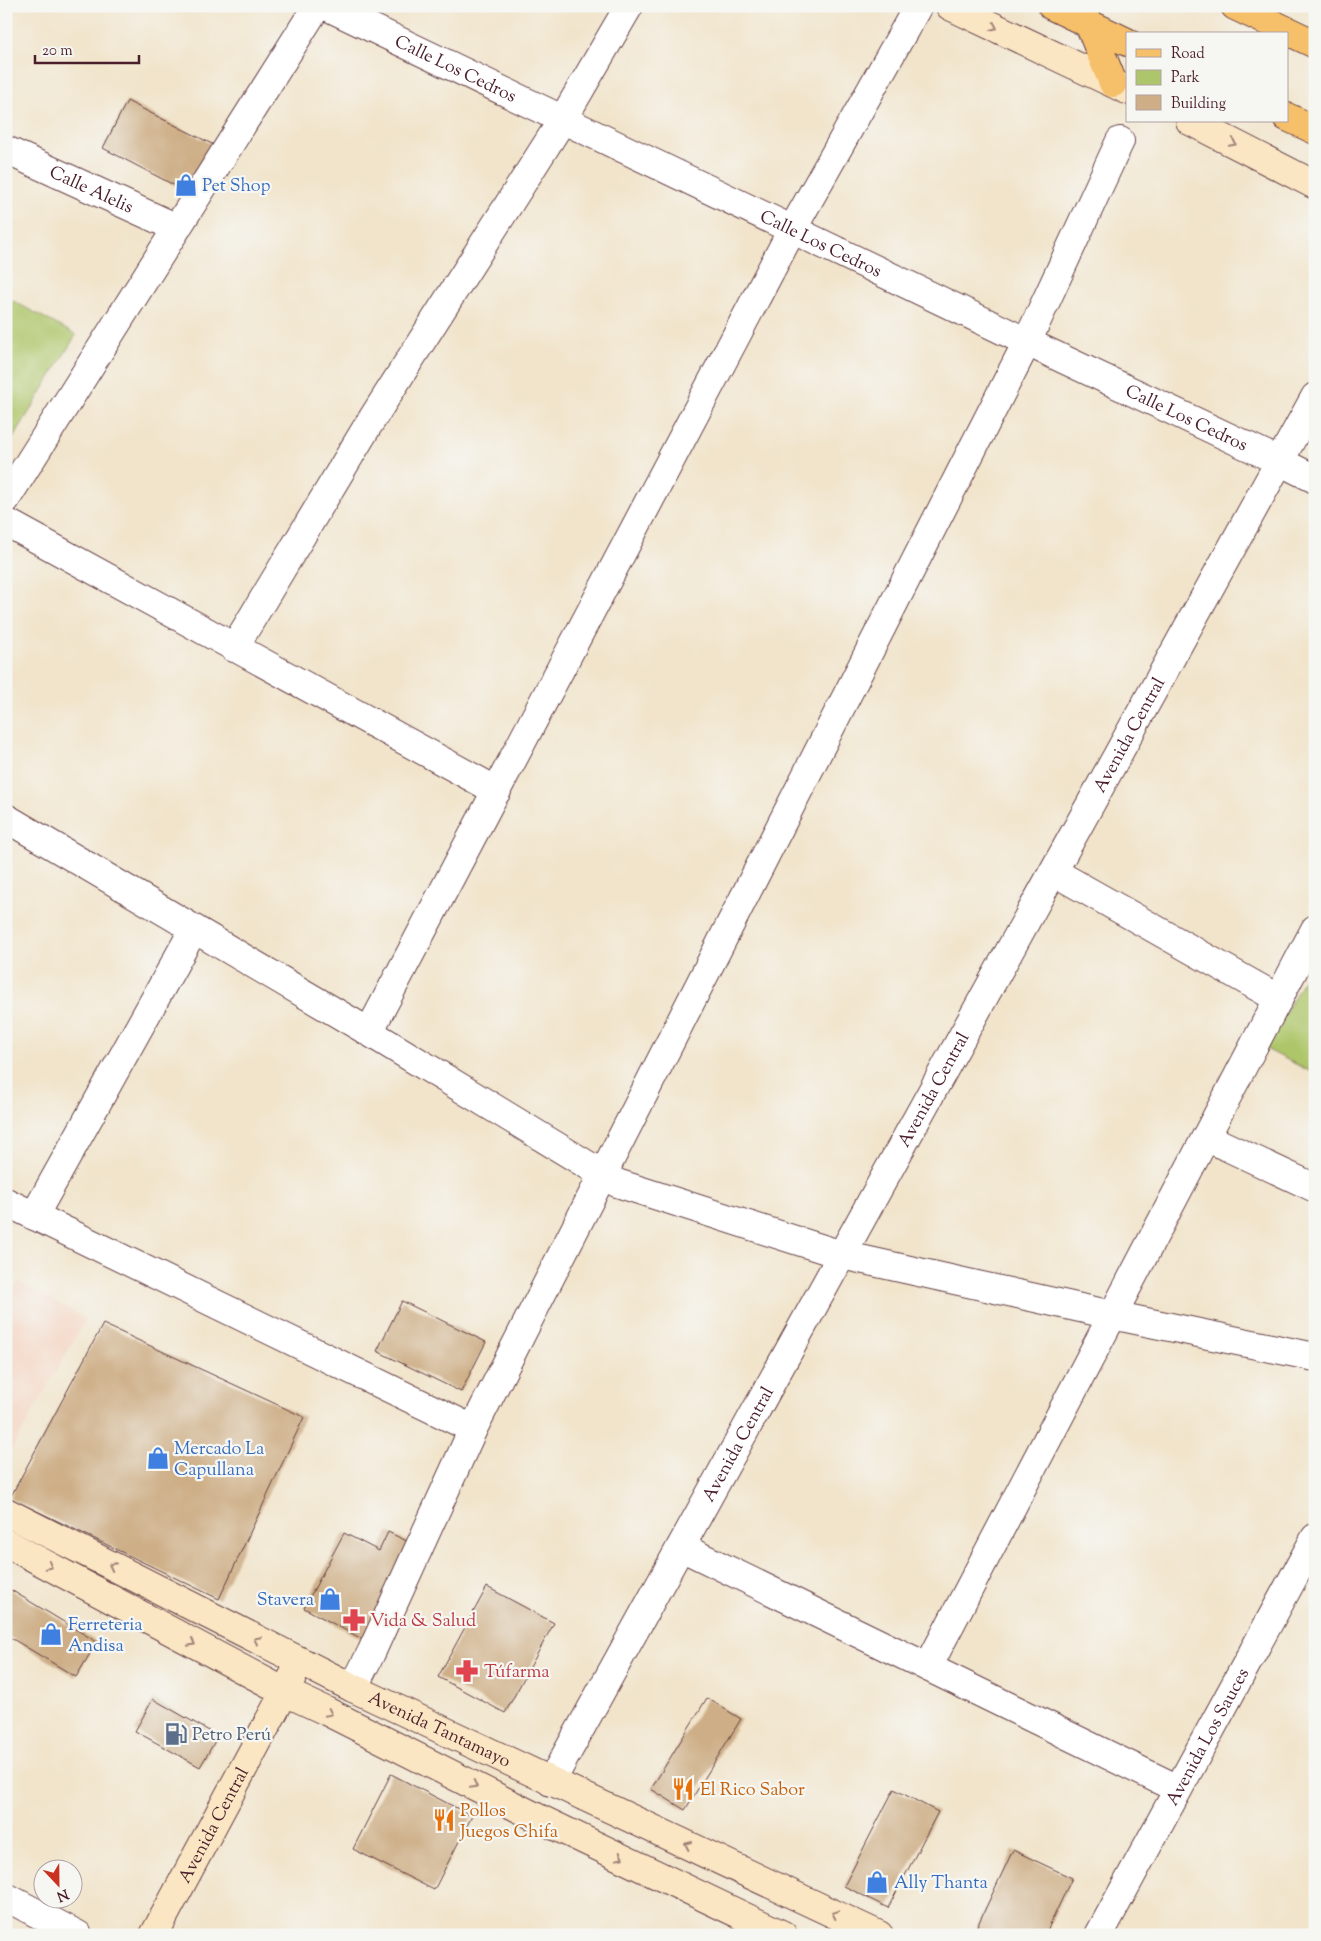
<svg xmlns="http://www.w3.org/2000/svg" width="1321" height="1941" viewBox="0 0 1321 1941" font-family="'Sorts Mill Goudy',serif">
<style>
.built{fill:#f4d3c0}
.green{fill:#aec66b;stroke:#7c724b}
.building{fill:#cdae86}
.lines{fill:none;stroke-linecap:round;stroke-linejoin:round}
.street-casing{stroke:#633d43;stroke-width:30}
.secondary-casing{stroke:#633d43;stroke-width:30}
.primary-casing{stroke:#633d43;stroke-width:30}
.street{stroke:#fff;stroke-width:28}
.secondary{stroke:#fbe6c4;stroke-width:28}
.primary{stroke:#f6c06b;stroke-width:28}
.oneway{stroke:#a28278}
.labels{text-anchor:middle;stroke-width:4.5;stroke-linejoin:round;paint-order:stroke}
.street-label{font-size:18px;fill:#4a1f2b;stroke:#f6f6f2}
.shop-label{font-size:18px;fill:#366cbe;stroke:#f6f6f2;text-anchor:start}
.health-label{font-size:18px;fill:#be3a42;stroke:#f6f6f2;text-anchor:start}
.service-label{font-size:18px;fill:#4e5e75;stroke:#f6f6f2;text-anchor:start}
.food-label{font-size:18px;fill:#c56008;stroke:#f6f6f2;text-anchor:start}
</style>
<rect width="100%" height="100%" fill="#f6f6f2"/>
<filter id="ink" filterUnits="userSpaceOnUse"><feTurbulence type="fractalNoise" baseFrequency=".02" numOctaves="2"/><feDisplacementMap in="SourceGraphic" scale="10" xChannelSelector="R" yChannelSelector="G"/><feConvolveMatrix kernelMatrix="1 2 1 2 8 2 1 2 1" color-interpolation-filters="sRGB"/></filter>
<filter id="wash" filterUnits="userSpaceOnUse"><feTurbulence type="fractalNoise" baseFrequency=".0096" numOctaves="4" result="noise"/><feDisplacementMap in="SourceGraphic" scale="20" xChannelSelector="R" yChannelSelector="G"/><feGaussianBlur stdDeviation="1.12" result="paint"/><feColorMatrix in="noise" values="0 0 0 0 0 0 0 0 0 0 0 0 0 0 0 0 0 1.4 0 .05"/><feComposite in="paint" operator="in"/></filter>
<g filter="url(#wash)">
<rect width="100%" height="100%" fill="#f1e4cb"/>
<path class="built" d="M 18,1281 L 86,1319 L 6,1459 L 6,1301 Z"/>
<g class="green">
<path d="M 6,297 L 76,335 L 6,450 Z"/>
<path d="M 1315,958 L 1315,1074 L 1266,1049 Z"/>
</g>
<g id="blocks">
<g class="building">
<path d="M 127,101 L 214,145 L 189,193 L 103,148 Z"/>
<path d="M 402,1301 L 486,1342 L 461,1392 L 377,1351 Z"/>
<path d="M 103,1324 L 304,1417 L 219,1599 L 10,1498 Z"/>
<path d="M 388,1532 L 413,1544 L 364,1640 L 304,1608 L 344,1533 L 379,1551 Z"/>
<path d="M 6,1587 L 97,1642 L 76,1677 L 6,1635 Z"/>
<path d="M 487,1587 L 554,1623 L 505,1713 L 438,1677 Z"/>
<path d="M 707,1698 L 741,1719 L 685,1810 L 651,1789 Z"/>
<path d="M 153,1699 L 218,1736 L 200,1767 L 135,1731 Z"/>
<path d="M 391,1774 L 472,1816 L 434,1890 L 353,1849 Z"/>
<path d="M 894,1789 L 938,1812 L 888,1908 L 844,1886 Z"/>
<path d="M 1013,1850 L 1072,1878 L 1045,1935 L 973,1935 Z"/>
</g>
</g>
</g>
<g filter="url(#ink)">
<use href="#blocks" fill-opacity="0" stroke="#633d43" stroke-width="1"/>
<g class="lines">
<defs>
<g id="street">
<path id="s1" d="M 326,6 L 1027,342 L 1279,461 L 1315,479"/>
<path id="s2" d="M 6,150 L 177,228"/>
<path d="M 6,499 L 317,6"/>
<path d="M 6,522 L 497,791"/>
<path d="M 234,648 L 367,427 L 563,119 L 629,6"/>
<path d="M 6,818 L 369,1032 L 617,1183 L 842,1255 L 1112,1315 L 1315,1357"/>
<path d="M 1054,872 L 1279,999"/>
<path d="M 369,1032 L 792,230 L 918,6"/>
<path d="M 1206,1137 L 1315,1188"/>
<path d="M 6,1202 L 473,1429"/>
<path d="M 34,1216 L 194,929"/>
<path d="M 681,1547 L 1178,1789"/>
<path d="M 928,1667 L 1315,929"/>
<path d="M 353,1688 L 371,1653 L 473,1429 L 1027,342 L 1120,141"/>
<path id="s3" d="M 551,1782 L 1315,397"/>
<path d="M 6,1897 L 78,1935"/>
<path id="s4" d="M 1099,1935 L 1315,1538"/>
</g>
<g id="secondary">
<path d="M 950,6 L 1127,90"/>
<path d="M 1190,121 L 1315,185"/>
<path id="s5" d="M 6,1512 L 353,1688 L 879,1935"/>
<path d="M 6,1543 L 285,1692 L 326,1711 L 532,1815 L 783,1935"/>
<path id="s6" d="M 154,1935 L 293,1676"/>
</g>
<g id="primary">
<path d="M 1052,6 L 1127,42"/>
<path d="M 1235,6 L 1315,44"/>
<path d="M 1089,24 L 1113,83"/>
<path d="M 1287,117 L 1315,130"/>
</g>
</defs>
<use href="#street" class="street-casing"/>
<use href="#secondary" class="secondary-casing"/>
<use href="#primary" class="primary-casing"/>
<use href="#street" class="street"/>
<use href="#secondary" class="secondary"/>
<use href="#primary" class="primary"/>
</g>
<defs><path id="oneway-chevron" d="M-2-3.5L2.5 0L-2 3.5" fill="none" stroke-width="1.6" stroke-linecap="round" stroke-linejoin="round" transform="scale(1.25)"/></defs>
<g class="oneway">
<use href="#oneway-chevron" transform="translate(994 27) rotate(25)"/>
<use href="#oneway-chevron" transform="translate(1233 143) rotate(27)"/>
<use href="#oneway-chevron" transform="translate(49 1566) rotate(28)"/>
<use href="#oneway-chevron" transform="translate(112 1566) rotate(-153)"/>
<use href="#oneway-chevron" transform="translate(257 1640) rotate(-153)"/>
<use href="#oneway-chevron" transform="translate(192 1643) rotate(28)"/>
<use href="#oneway-chevron" transform="translate(329 1713) rotate(26)"/>
<use href="#oneway-chevron" transform="translate(474 1785) rotate(27)"/>
<use href="#oneway-chevron" transform="translate(688 1845) rotate(-155)"/>
<use href="#oneway-chevron" transform="translate(620 1857) rotate(26)"/>
<use href="#oneway-chevron" transform="translate(835 1914) rotate(-155)"/>
</g>
</g>
<defs>
<symbol id="shop-bare" viewBox="-9 -9 18 18"><path d="M-5-2.5h2.3a2.7 3.5 0 0 1 5.4 0H5L5.5 6h-11ZM-1.5-2.5h3a1.5 2.3 0 0 0-3 0Z" fill="#3f7fe0" stroke="#f6f6f2" stroke-width="2.5" paint-order="stroke"/></symbol>
<symbol id="pharmacy-bare" viewBox="-9 -9 18 18"><path d="M-2-6h4v4h4v4h-4v4h-4v-4h-4v-4h4Z" fill="#e0444e" stroke="#f6f6f2" stroke-width="2.5" paint-order="stroke"/></symbol>
<symbol id="fuel-bare" viewBox="-9 -9 18 18"><path d="M-5.5-6h7V0h2V4h1.3V-2.5L3-4.5l.8-.8L6-3V5H2.5V1h-1V6h-7ZM-4.2-4.7v3.2H.2V-4.7Z" fill="#5c6f8a" stroke="#f6f6f2" stroke-width="2.5" paint-order="stroke"/></symbol>
<symbol id="restaurant-bare" viewBox="-9 -9 18 18"><path d="M-5-6h1v4h1v-4h1v4h1v-4h1v5L-1.5 .5V6h-2V.5L-5-1ZM5-6V6H3V1.5H1.5Q1.5-4 5-6Z" fill="#e8710a" stroke="#f6f6f2" stroke-width="2.5" paint-order="stroke"/></symbol>
</defs>
<g fill-rule="evenodd">
<use href="#shop-bare" x="170" y="169" width="32" height="32"/>
<use href="#shop-bare" x="142" y="1442" width="32" height="32"/>
<use href="#shop-bare" x="314" y="1583" width="32" height="32"/>
<use href="#pharmacy-bare" x="338" y="1604" width="32" height="32"/>
<use href="#shop-bare" x="35" y="1618" width="32" height="32"/>
<use href="#pharmacy-bare" x="451" y="1655" width="32" height="32"/>
<use href="#fuel-bare" x="160" y="1718" width="32" height="32"/>
<use href="#restaurant-bare" x="667" y="1773" width="32" height="32"/>
<use href="#restaurant-bare" x="428" y="1804" width="32" height="32"/>
<use href="#shop-bare" x="861" y="1866" width="32" height="32"/>
</g>
<g class="labels">
<g class="street-label">
<text dy="6" stroke="none"><textPath href="#s1" startOffset="144">Calle Los Cedros</textPath></text>
<text dy="6" stroke="none"><textPath href="#s2" startOffset="94">Calle Alelis</textPath></text>
<text dy="6" stroke="none"><textPath href="#s1" startOffset="549">Calle Los Cedros</textPath></text>
<text dy="6" stroke="none"><textPath href="#s1" startOffset="954">Calle Los Cedros</textPath></text>
<text dy="6" stroke="none"><textPath href="#s3" startOffset="1196">Avenida Central</textPath></text>
<text dy="6" stroke="none"><textPath href="#s3" startOffset="791">Avenida Central</textPath></text>
<text dy="6" stroke="none"><textPath href="#s3" startOffset="386">Avenida Central</textPath></text>
<text dy="6" stroke="none"><textPath href="#s5" startOffset="485">Avenida Tantamayo</textPath></text>
<text dy="6" stroke="none"><textPath href="#s4" startOffset="226">Avenida Los Sauces</textPath></text>
<text dy="6" stroke="none"><textPath href="#s6" startOffset="125">Avenida Central</textPath></text>
</g>
<g class="shop-label">
<text x="202" y="191">Pet Shop</text>
<text x="174" y="1454">Mercado La<tspan x="174" dy="21">Capullana</tspan></text>
<text x="314" y="1605" text-anchor="end">Stavera</text>
<text x="68" y="1630">Ferreteria<tspan x="68" dy="21">Andisa</tspan></text>
<text x="894" y="1888">Ally Thanta</text>
</g>
<g class="health-label">
<text x="370" y="1626">Vida &amp; Salud</text>
<text x="484" y="1677">Túfarma</text>
</g>
<g class="service-label">
<text x="192" y="1740">Petro Perú</text>
</g>
<g class="food-label">
<text x="700" y="1795">El Rico Sabor</text>
<text x="460" y="1816">Pollos<tspan x="460" dy="21">Juegos Chifa</tspan></text>
</g>
</g>
<rect width="1321" height="1941" fill="none" stroke="#f6f6f2" stroke-width="25"/>
<rect x="1126" y="32" width="162" height="90" fill="#f6f6f2" stroke="#b1a0a2"/>
<rect x="1136" y="49" width="25" height="8" fill="#f6c06b" stroke="#b1a0a2"/>
<text x="1171" y="58" font-size="15" fill="#4a1f2b">Road</text>
<rect x="1136" y="70" width="25" height="15" fill="#aec66b" stroke="#b1a0a2"/>
<text x="1171" y="82" font-size="15" fill="#4a1f2b">Park</text>
<rect x="1136" y="95" width="25" height="15" fill="#cdae86" stroke="#b1a0a2"/>
<text x="1171" y="108" font-size="15" fill="#4a1f2b">Building</text>
<g transform="translate(58 1884) rotate(158)"><circle r="24" fill="#f6f6f2" stroke="#b1a0a2"/>
<path d="M0-4L9 19L0 12L-9 19Z" fill="#c8321e"/>
<text y="-8" font-size="14" font-weight="bold" text-anchor="middle" fill="#4a1f2b">N</text>
</g>
<path d="M35 55v8h104v-8" fill="none" stroke="#4a1f2b" stroke-width="2.5"/>
<text x="42" y="55" font-size="15" fill="#4a1f2b" stroke="#f6f6f2" stroke-width="4" paint-order="stroke">20 m</text>
</svg>
